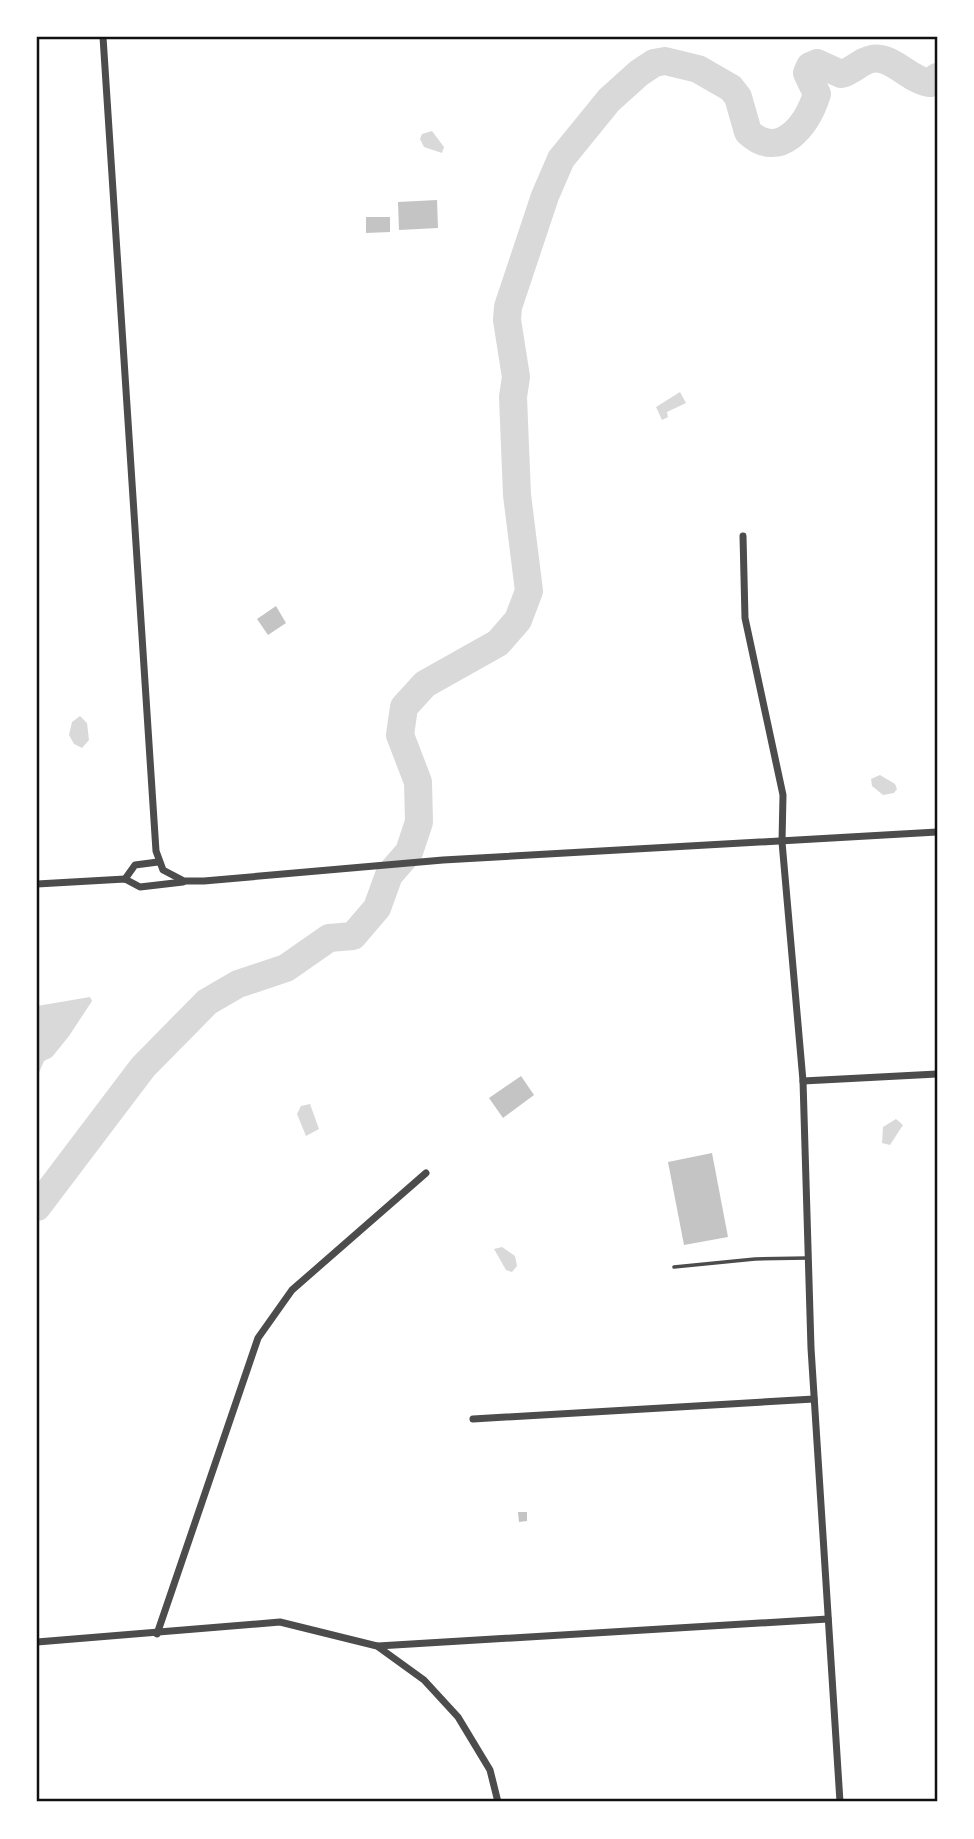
<svg xmlns="http://www.w3.org/2000/svg" width="974" height="1839" viewBox="0 0 974 1839" font-family="'DejaVu Sans',sans-serif">
<style>
.water{fill:#d9d9d9}
.lines{fill:none;stroke-linecap:round;stroke-linejoin:round}
.river{stroke:#d9d9d9;stroke-width:28}
.building{fill:#c4c4c4}
.service{stroke:#4c4c4c;stroke-width:3.5}
.minor{stroke:#4c4c4c;stroke-width:7}
.neatline{fill:none;stroke:#111;stroke-width:2.5}
</style>
<rect width="100%" height="100%" fill="#fff"/>
<g class="water">
<path d="M 432,131 L 444,147 L 442,153 L 424,147 L 420,139 L 422,134 Z"/>
<path d="M 680,392 L 686,403 L 667,412 L 668,417 L 662,420 L 656,407 Z"/>
<path d="M 80,716 L 87,723 L 89,740 L 82,748 L 74,744 L 69,735 L 72,722 Z"/>
<path d="M 880,775 L 895,784 L 897,789 L 894,793 L 883,795 L 872,786 L 871,779 Z"/>
<path d="M 90,997 L 92,1001 L 69,1036 L 52,1057 L 44,1061 L 37,1077 L 37,1006 Z"/>
<path d="M 310,1104 L 319,1129 L 306,1136 L 297,1114 L 301,1106 Z"/>
<path d="M 896,1119 L 903,1125 L 890,1145 L 882,1143 L 883,1127 Z"/>
<path d="M 502,1247 L 515,1256 L 517,1266 L 512,1272 L 506,1270 L 494,1249 Z"/>
</g>
<g class="lines">
<path class="river" d="M 37,1207 L 143,1067 L 207,1002 L 238,984 L 286,968 L 329,938 L 353,936 L 377,908 L 389,875 L 409,852 L 419,822 L 418,782 L 400,735 L 404,707 L 425,684 L 498,643 L 518,620 L 529,591 L 517,495 L 513,397 L 516,377 L 507,320 L 508,307 L 545,196 L 561,159 L 609,100 L 639,73 L 654,63 L 665,61 L 698,69 L 731,88 L 738,97 L 748,132 C 780,162 807,125 817,94 L 807,73 L 810,66 L 817,63 L 841,74 C 852,72 860,61 872,59 C 892,55 910,81 930,83 L 937,77"/>
</g>
<g class="building">
<path d="M 437,200 L 438,228 L 399,230 L 398,202 Z"/>
<path d="M 366,217 L 390,217 L 390,232 L 366,233 Z"/>
<path d="M 276,606 L 286,623 L 268,635 L 257,619 Z"/>
<path d="M 521,1076 L 534,1095 L 503,1118 L 489,1098 Z"/>
<path d="M 712,1153 L 728,1237 L 684,1245 L 668,1162 Z"/>
<path d="M 518,1512 L 527,1512 L 527,1521 L 519,1522 Z"/>
</g>
<g class="lines">
<path class="service" d="M 674,1267 L 755,1259 L 807,1258"/>
<g class="minor">
<path d="M 103,37 L 156,851 L 163,870 L 184,881 L 204,881 L 443,860 L 937,832"/>
<path d="M 743,536 L 745,618 L 783,795 L 782,842 L 803,1081 L 811,1348 L 840,1802"/>
<path d="M 125,879 L 135,865 L 158,862"/>
<path d="M 37,884 L 125,879 L 140,887 L 183,882"/>
<path d="M 803,1081 L 937,1074"/>
<path d="M 473,1419 L 814,1399"/>
<path d="M 157,1634 L 258,1338 L 292,1290 L 426,1173"/>
<path d="M 37,1642 L 280,1622 L 377,1646 L 424,1680 L 458,1717 L 490,1770 L 498,1802"/>
<path d="M 378,1646 L 828,1619"/>
</g>
</g>
<rect width="974" height="1839" fill="none" stroke="#ffffff" stroke-width="77"/>
<rect x="38" y="38" width="898" height="1762" class="neatline"/>
</svg>
